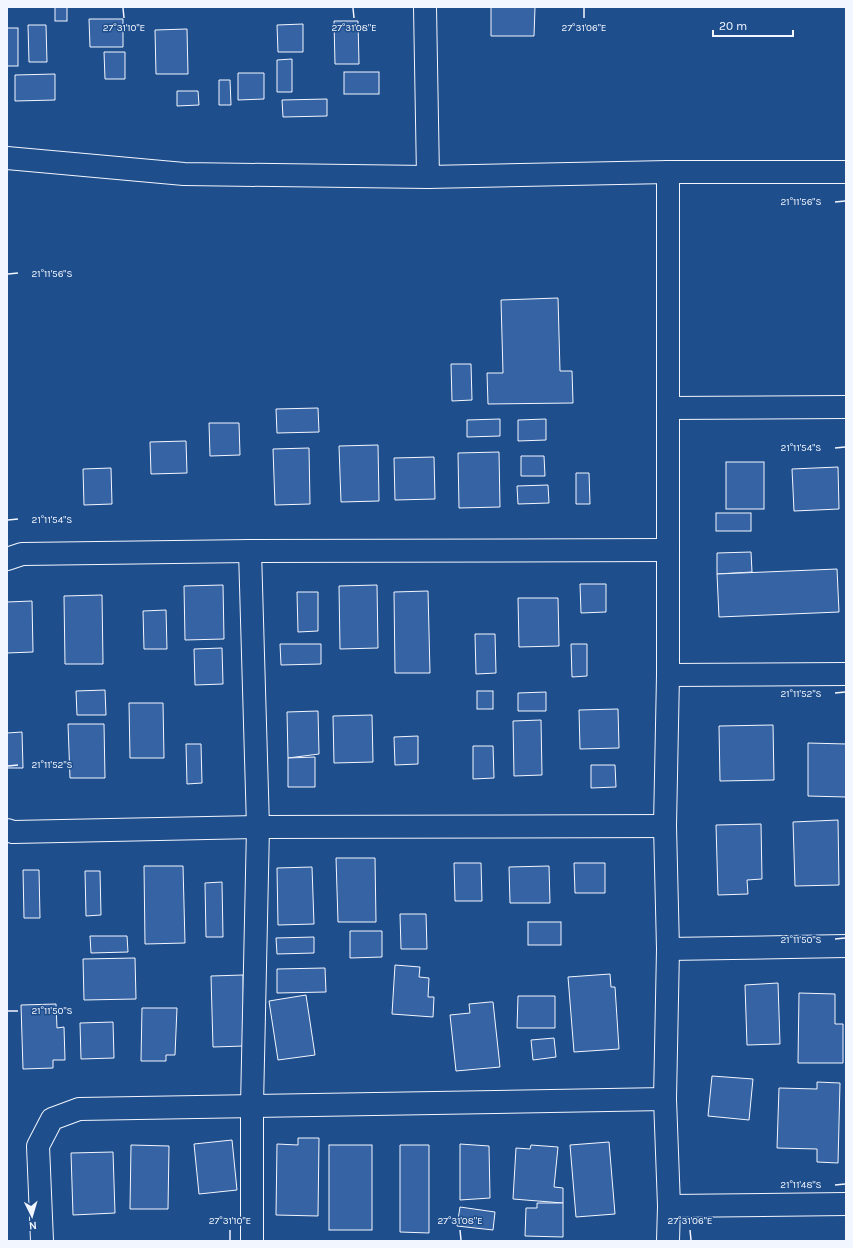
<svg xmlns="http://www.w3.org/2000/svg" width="853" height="1248" viewBox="0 0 853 1248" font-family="Karla,sans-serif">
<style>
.building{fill:#3563a3;stroke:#f2f6ff}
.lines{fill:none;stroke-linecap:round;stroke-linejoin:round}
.minor-casing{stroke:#f2f6ff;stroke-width:24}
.minor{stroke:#1f4e8c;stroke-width:22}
.ticks{fill:none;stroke:#f2f6ff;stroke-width:1.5}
.ticks-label{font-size:10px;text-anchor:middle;fill:#f2f6ff;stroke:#1f4e8c;stroke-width:3;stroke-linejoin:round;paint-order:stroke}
</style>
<rect width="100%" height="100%" fill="#1f4e8c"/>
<g class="building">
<rect x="55" y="7" width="12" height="14"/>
<path d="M 491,7 L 535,7 L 534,36 L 491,36 Z"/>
<path d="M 89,19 L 123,19 L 123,47 L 90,47 Z"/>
<path d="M 334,21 L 358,21 L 359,64 L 335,64 Z"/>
<path d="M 303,24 L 303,52 L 278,52 L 277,25 Z"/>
<path d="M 28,25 L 46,25 L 47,62 L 29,62 Z"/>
<rect x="7" y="28" width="11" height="38"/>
<path d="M 187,29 L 188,74 L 156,74 L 155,30 Z"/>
<path d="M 104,52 L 125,52 L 125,79 L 105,79 Z"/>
<path d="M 292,59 L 292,92 L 277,92 L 277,60 Z"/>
<rect x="344" y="72" width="35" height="22"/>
<path d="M 238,73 L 264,73 L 264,99 L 238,100 Z"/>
<path d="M 55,74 L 55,100 L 15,101 L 15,75 Z"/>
<path d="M 219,80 L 230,80 L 231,105 L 219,105 Z"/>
<path d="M 177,91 L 198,91 L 199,105 L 177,106 Z"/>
<path d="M 327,99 L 327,116 L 283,117 L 282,100 Z"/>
<path d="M 558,298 L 560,371 L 572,371 L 573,403 L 488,404 L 487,373 L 503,373 L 501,300 Z"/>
<path d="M 451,364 L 471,364 L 472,400 L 452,401 Z"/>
<path d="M 318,408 L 319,432 L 277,433 L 276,409 Z"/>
<path d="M 500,419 L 500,436 L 467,437 L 467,420 Z"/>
<path d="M 546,419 L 546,440 L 518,441 L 518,420 Z"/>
<path d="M 209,423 L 239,423 L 240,455 L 210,456 Z"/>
<path d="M 186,441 L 187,473 L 151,474 L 150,442 Z"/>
<path d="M 378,445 L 379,501 L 341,502 L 339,446 Z"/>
<path d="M 309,448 L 310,504 L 275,505 L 273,449 Z"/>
<path d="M 499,452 L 500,507 L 459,508 L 458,453 Z"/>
<path d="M 521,456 L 544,456 L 545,476 L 521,476 Z"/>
<path d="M 434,457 L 435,499 L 395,500 L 394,458 Z"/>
<rect x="726" y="462" width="38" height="47"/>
<path d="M 838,467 L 839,509 L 794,511 L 792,469 Z"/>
<path d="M 111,468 L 112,504 L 84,505 L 83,469 Z"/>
<path d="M 576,473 L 589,473 L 590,504 L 576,504 Z"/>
<path d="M 548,485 L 549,503 L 518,504 L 517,486 Z"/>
<rect x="716" y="513" width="35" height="18"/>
<path d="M 751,552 L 752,572 L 717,574 L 717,553 Z"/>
<path d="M 837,569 L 839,612 L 719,617 L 717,574 Z"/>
<path d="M 580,584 L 606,584 L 606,612 L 581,613 Z"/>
<path d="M 223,585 L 224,639 L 185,640 L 184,586 Z"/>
<path d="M 377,585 L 378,648 L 340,649 L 339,586 Z"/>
<path d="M 428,591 L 430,673 L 395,673 L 394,592 Z"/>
<path d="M 297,592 L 318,592 L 318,631 L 298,632 Z"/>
<path d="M 102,595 L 103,664 L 65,664 L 64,596 Z"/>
<path d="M 518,598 L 558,598 L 559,646 L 519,647 Z"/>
<path d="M 32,601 L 33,652 L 7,653 L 7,602 Z"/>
<path d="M 166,610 L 167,649 L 144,649 L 143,611 Z"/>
<path d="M 475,634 L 495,634 L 496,673 L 476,674 Z"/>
<path d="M 280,644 L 321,644 L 321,664 L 281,665 Z"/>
<path d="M 571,644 L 587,644 L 587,676 L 572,677 Z"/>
<path d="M 222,648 L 223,684 L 195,685 L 194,649 Z"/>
<path d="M 105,690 L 106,715 L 77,715 L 76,691 Z"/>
<rect x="477" y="691" width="16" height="18"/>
<path d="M 546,692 L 546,711 L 518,711 L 518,693 Z"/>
<path d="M 129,703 L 163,703 L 164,758 L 130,758 Z"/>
<path d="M 618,709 L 619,748 L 580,749 L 579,710 Z"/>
<path d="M 318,711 L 319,754 L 288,758 L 287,712 Z"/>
<path d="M 372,715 L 373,762 L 334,763 L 333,716 Z"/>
<path d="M 541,720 L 542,775 L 514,776 L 513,721 Z"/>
<path d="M 68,724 L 104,724 L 105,778 L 70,778 Z"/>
<path d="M 773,725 L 774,780 L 720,781 L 719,726 Z"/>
<path d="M 22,732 L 23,768 L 7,768 L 7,733 Z"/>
<path d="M 418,736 L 418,764 L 395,765 L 394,737 Z"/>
<path d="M 808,743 L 846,744 L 846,797 L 808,796 Z"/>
<path d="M 186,744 L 201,744 L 202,783 L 187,784 Z"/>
<path d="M 473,746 L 493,746 L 494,778 L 473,779 Z"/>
<path d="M 315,757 L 315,787 L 288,787 L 288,758 Z"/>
<path d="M 591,765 L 615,765 L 616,787 L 591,788 Z"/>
<path d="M 838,820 L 839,885 L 795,886 L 793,822 Z"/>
<path d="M 761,824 L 762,879 L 747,880 L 748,894 L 718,895 L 716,825 Z"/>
<path d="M 336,858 L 375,858 L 376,922 L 338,922 Z"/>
<path d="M 454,863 L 481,863 L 482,901 L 455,901 Z"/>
<path d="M 574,863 L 605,863 L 605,893 L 575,893 Z"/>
<path d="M 144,866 L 183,866 L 185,943 L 145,944 Z"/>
<path d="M 549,866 L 550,903 L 510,903 L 509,867 Z"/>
<path d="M 312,867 L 314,924 L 278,925 L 277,868 Z"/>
<path d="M 23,870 L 39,870 L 40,918 L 24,918 Z"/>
<path d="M 85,871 L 100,871 L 101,915 L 86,916 Z"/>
<path d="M 222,882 L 223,937 L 206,937 L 205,883 Z"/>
<path d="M 400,914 L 426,914 L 427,949 L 401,949 Z"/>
<rect x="528" y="922" width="33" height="23"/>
<path d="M 350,931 L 382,931 L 382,957 L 350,958 Z"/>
<path d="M 90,936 L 127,936 L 128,952 L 91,953 Z"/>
<path d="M 314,937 L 314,953 L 277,954 L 276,938 Z"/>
<path d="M 135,958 L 136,999 L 84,1000 L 83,959 Z"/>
<path d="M 395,965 L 420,967 L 419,977 L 429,978 L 428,997 L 434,997 L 433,1017 L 392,1014 Z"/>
<path d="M 325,968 L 326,992 L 277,993 L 277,969 Z"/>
<path d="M 610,974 L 611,987 L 615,987 L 619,1049 L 574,1052 L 568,977 Z"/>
<path d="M 243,975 L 244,1046 L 213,1047 L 211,976 Z"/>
<path d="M 778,983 L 780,1044 L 747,1045 L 745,985 Z"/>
<path d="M 799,993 L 835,994 L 835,1024 L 843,1024 L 843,1063 L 798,1063 Z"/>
<path d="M 306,995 L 315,1055 L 278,1060 L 269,1001 Z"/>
<path d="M 518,996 L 555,996 L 555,1028 L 517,1028 Z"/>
<path d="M 490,1002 L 493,1002 L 500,1067 L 456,1071 L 450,1015 L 470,1013 L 469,1004 Z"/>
<path d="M 56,1004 L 57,1028 L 64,1027 L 65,1060 L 53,1060 L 53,1068 L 23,1069 L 21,1005 Z"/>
<path d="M 142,1008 L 177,1008 L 175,1055 L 166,1055 L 166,1061 L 141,1061 Z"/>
<path d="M 113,1022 L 114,1058 L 81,1059 L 80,1023 Z"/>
<path d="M 554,1038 L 556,1057 L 533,1060 L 531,1040 Z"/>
<path d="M 712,1076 L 753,1079 L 749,1120 L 708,1116 Z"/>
<path d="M 817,1082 L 840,1083 L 838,1163 L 817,1162 L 817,1149 L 777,1148 L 779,1088 L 817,1089 Z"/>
<path d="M 298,1138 L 319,1138 L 318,1216 L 276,1215 L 277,1144 L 298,1145 Z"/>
<path d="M 232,1140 L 237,1190 L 199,1194 L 194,1144 Z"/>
<path d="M 609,1142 L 615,1214 L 576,1217 L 570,1145 Z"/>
<path d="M 460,1144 L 489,1146 L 490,1198 L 460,1200 Z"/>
<path d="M 131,1145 L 169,1146 L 168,1209 L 130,1209 Z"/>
<rect x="329" y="1145" width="43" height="85"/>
<path d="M 400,1145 L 429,1145 L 429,1233 L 400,1232 Z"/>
<path d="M 531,1145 L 558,1147 L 554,1187 L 563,1188 L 563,1203 L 513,1199 L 516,1148 L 530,1149 Z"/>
<path d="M 113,1152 L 115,1213 L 73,1215 L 71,1153 Z"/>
<path d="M 537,1203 L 563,1203 L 563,1237 L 525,1236 L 526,1208 L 537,1208 Z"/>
<path d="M 460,1207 L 495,1212 L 493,1230 L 457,1226 Z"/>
</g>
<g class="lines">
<defs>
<g id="minor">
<path d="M 425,7 L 428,177"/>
<path d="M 7,158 L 184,174 L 428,177 L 668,172 L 846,172"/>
<path d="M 668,172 L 668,675 L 665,826 L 668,949 L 665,1099 L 669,1206 L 668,1241"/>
<path d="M 668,408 L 846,407"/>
<path d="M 250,551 L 258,827 L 252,1106 L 252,1241"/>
<path d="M 7,559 L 22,554 L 250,551 L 667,550"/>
<path d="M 668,675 L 846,674"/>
<path d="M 7,830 L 13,832 L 258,827 L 665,826"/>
<path d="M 668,949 L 846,946"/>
<path d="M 669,1206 L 846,1204"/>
<path d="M 42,1241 L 38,1146 L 52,1119 L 79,1109 L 665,1099"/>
</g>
</defs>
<use href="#minor" class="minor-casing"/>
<use href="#minor" class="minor"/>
</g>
<path class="ticks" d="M 123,8 L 124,18M 353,8 L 354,18M 584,8 L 584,18M 835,202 L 845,201M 8,274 L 18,273M 835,448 L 845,447M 8,520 L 18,519M 835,693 L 845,692M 8,766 L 18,765M 835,939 L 845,938M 8,1011 L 18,1011M 835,1185 L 845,1184M 230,1230 L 230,1240M 460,1230 L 461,1240M 690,1230 L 691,1240"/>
<g class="ticks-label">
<text x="124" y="31">27°31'10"E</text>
<text x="354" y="31">27°31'08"E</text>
<text x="584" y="31">27°31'06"E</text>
<text x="801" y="205">21°11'56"S</text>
<text x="52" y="277">21°11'56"S</text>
<text x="801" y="451">21°11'54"S</text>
<text x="52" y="523">21°11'54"S</text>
<text x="801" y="697">21°11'52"S</text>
<text x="52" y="768">21°11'52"S</text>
<text x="801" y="943">21°11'50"S</text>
<text x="52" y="1014">21°11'50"S</text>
<text x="801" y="1188">21°11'48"S</text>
<text x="230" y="1224">27°31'10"E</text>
<text x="460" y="1224">27°31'08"E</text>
<text x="690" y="1224">27°31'06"E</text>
</g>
<rect width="853" height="1248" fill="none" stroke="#f2f6ff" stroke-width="16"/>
<g transform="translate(32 1216) rotate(175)" stroke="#1f4e8c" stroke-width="3" paint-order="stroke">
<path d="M0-3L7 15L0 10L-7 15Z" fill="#f2f6ff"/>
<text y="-6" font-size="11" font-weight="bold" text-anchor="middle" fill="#f2f6ff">N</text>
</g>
<path d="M713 30v6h80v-6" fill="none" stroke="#f2f6ff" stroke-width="2"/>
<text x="719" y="30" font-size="12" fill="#f2f6ff" stroke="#1f4e8c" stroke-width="3" paint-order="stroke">20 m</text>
</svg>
